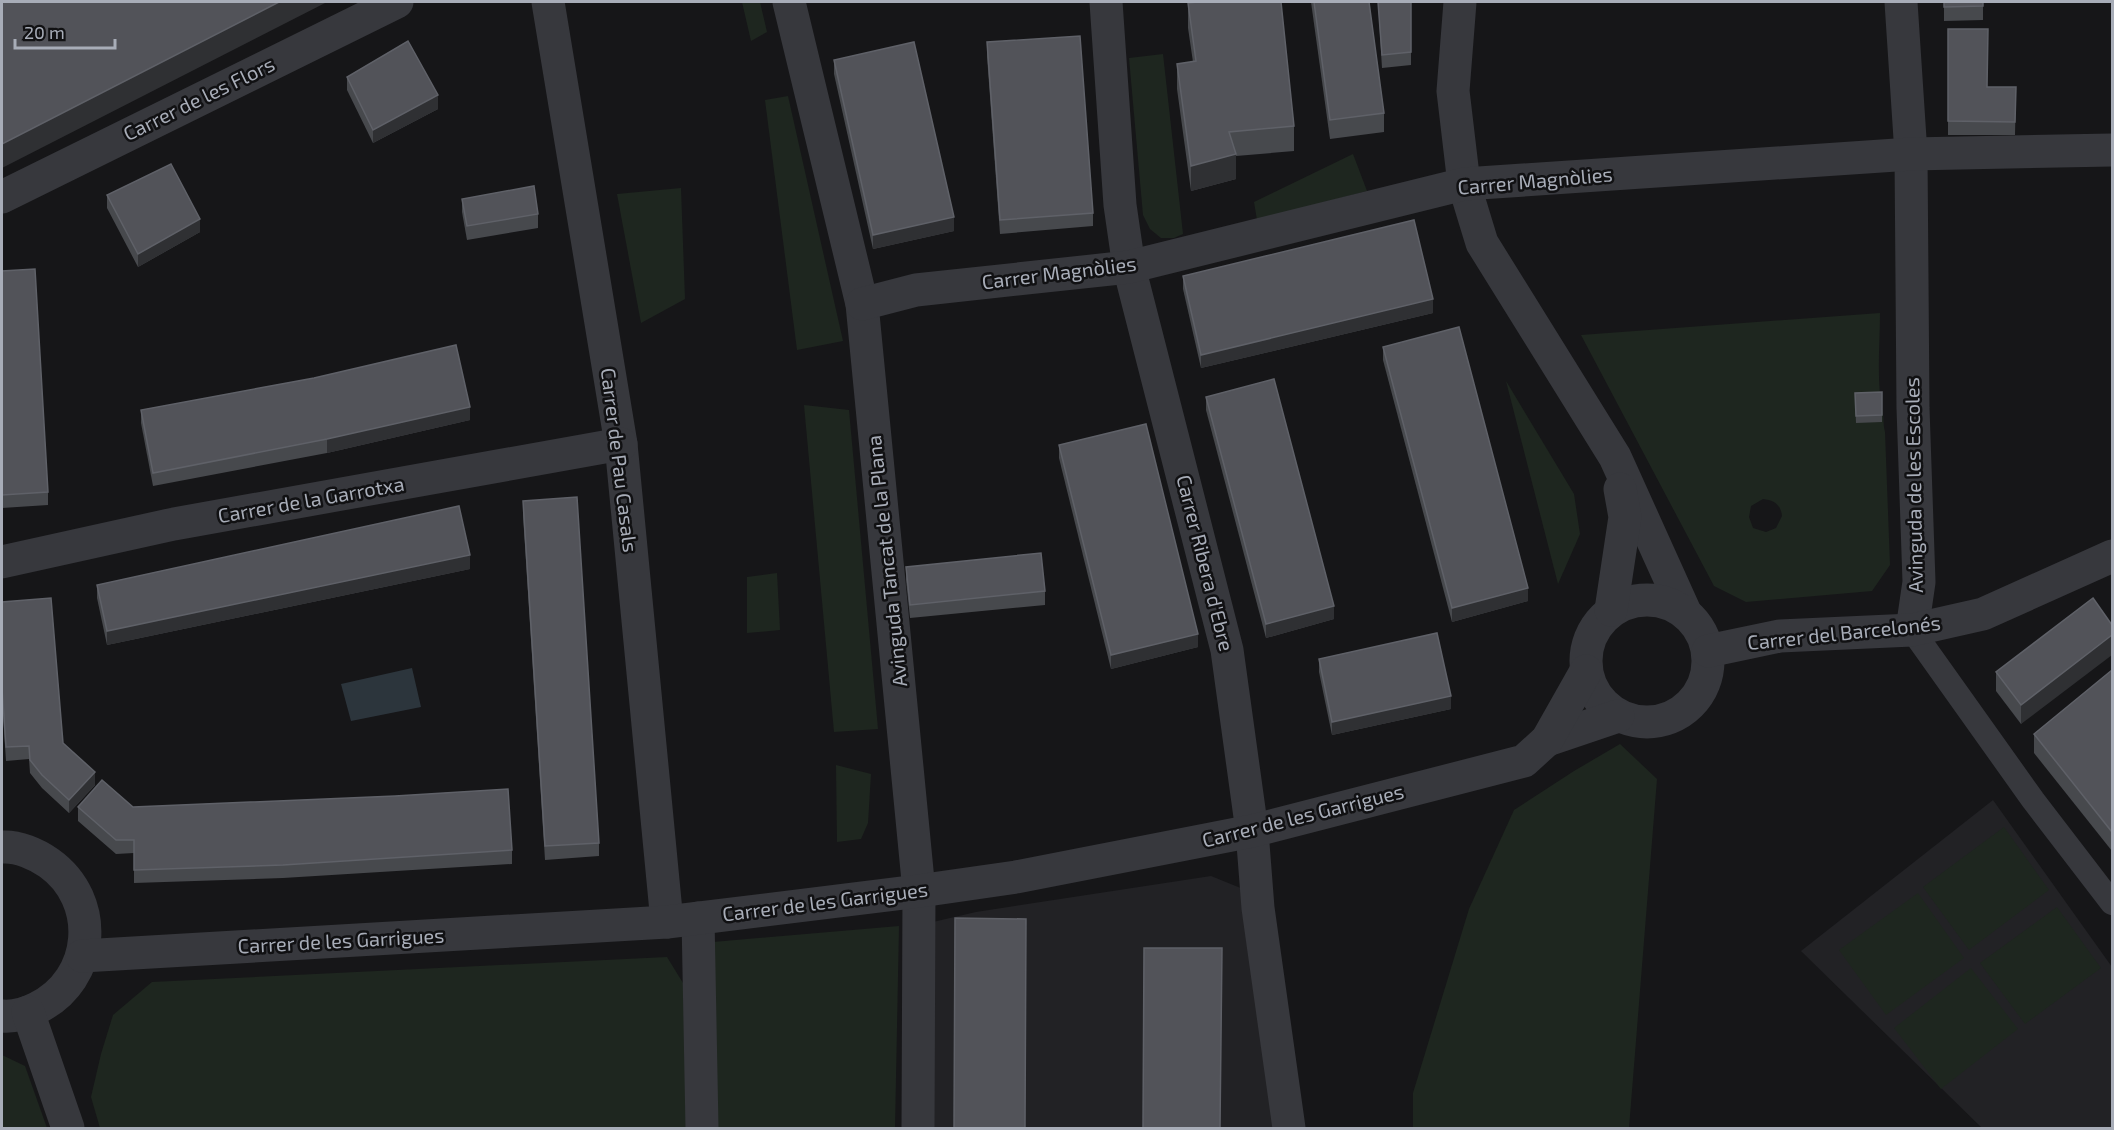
<svg xmlns="http://www.w3.org/2000/svg" width="2114" height="1130" viewBox="0 0 2114 1130" font-family="'Exo 2',sans-serif">
<style>
.built{fill:#222225}
.green{fill:#1e261f;fill-rule:evenodd}
.water{fill:#2c353c}
.lines{fill:none;stroke-linecap:round;stroke-linejoin:round}
.pedestrian{stroke:#37383d;stroke-width:24}
.minor{stroke:#37383d;stroke-width:33}
.wall{fill:#47494d}
.shaded-wall{fill:#2f3033}
.building{fill:#525359;stroke:#5f6168;stroke-width:1.5}
.labels{text-anchor:middle;stroke-width:5;stroke-linejoin:round;paint-order:stroke}
.street-label{font-size:20px;fill:#a8adb8;stroke:#111113}
</style>
<rect width="100%" height="100%" fill="#161618"/>
<g class="built">
<path d="M 1993,800 L 2112,967 L 2112,1128 L 1982,1128 L 1801,951 Z"/>
<path d="M 1211,876 L 1248,891 L 1281,1128 L 919,1128 L 920,925 L 976,912 Z"/>
</g>
<g class="green">
<path d="M 742,2 L 760,2 L 767,32 L 751,41 Z"/>
<path d="M 1163,54 L 1183,234 L 1174,238 L 1161,238 L 1150,229 L 1143,215 L 1129,58 Z"/>
<path d="M 788,96 L 843,341 L 797,350 L 765,100 Z"/>
<path d="M 1353,154 L 1367,191 L 1257,220 L 1254,202 Z"/>
<path d="M 681,188 L 685,299 L 641,323 L 617,194 Z"/>
<path d="M 1880,313 C 1880,346 1876,381 1883,414 C 1884,420 1883,426 1885,432 L 1890,565 L 1872,591 L 1746,602 L 1714,586 L 1581,335 ZM 1763,499 C 1774,500 1781,505 1782,516 L 1776,528 L 1766,532 L 1753,528 L 1749,517 L 1751,506 Z"/>
<path d="M 1506,381 L 1574,494 L 1580,534 L 1558,584 Z"/>
<path d="M 804,405 L 849,410 L 878,729 L 834,732 Z"/>
<path d="M 777,573 L 780,630 L 747,633 L 747,577 Z"/>
<path d="M 1620,744 L 1657,779 L 1629,1128 L 1413,1128 L 1413,1093 L 1469,909 L 1514,810 L 1574,771 Z"/>
<path d="M 836,765 L 871,774 L 868,823 L 861,839 L 837,842 Z"/>
<path d="M 2004,827 L 2049,890 L 1969,950 L 1923,887 Z"/>
<path d="M 1918,893 L 1964,958 L 1886,1015 L 1839,950 Z"/>
<path d="M 2057,907 L 2101,968 L 2025,1024 L 1980,963 Z"/>
<path d="M 899,926 L 895,1128 L 718,1128 L 713,942 Z"/>
<path d="M 667,957 L 683,983 L 688,1128 L 100,1128 L 91,1097 L 101,1054 L 113,1015 L 152,982 Z"/>
<path d="M 1971,968 L 2018,1029 L 1941,1089 L 1894,1028 Z"/>
<path d="M 2,1055 L 25,1066 L 47,1128 L 2,1128 Z"/>
</g>
<path class="water" d="M 412,668 L 421,707 L 351,721 L 341,684 Z"/>
<g class="lines">
<path class="pedestrian" d="M 1912,630 L 2033,800 L 2112,903"/>
<g class="minor">
<path d="M 548,2 L 621,444 L 667,922"/>
<path d="M 789,2 L 862,304 L 919,891 L 918,1128"/>
<path d="M 1106,2 L 1120,205 L 1129,267 L 1227,650 L 1252,831 L 1258,908 L 1289,1128"/>
<path d="M 1460,2 L 1453,91 L 1464,184 L 1482,243 L 1615,457 L 1685,612"/>
<path d="M 1901,2 L 1911,154 L 1913,408 L 1919,582 L 1912,630"/>
<path d="M 2,197 L 397,2"/>
<path d="M 862,304 L 916,290 L 1129,267 L 1464,184 L 1911,154 L 2112,150"/>
<path d="M 2,562 L 174,524 L 621,444"/>
<circle cx="1647" cy="661" r="61"/>
<path d="M 1611,610 L 1625,517 L 1620,489"/>
<path d="M 1708,651 L 1780,636 L 1912,630 L 1983,614 L 2112,556"/>
<path d="M 1547,740 L 1618,716"/>
<path d="M 2,847 C 18,846 36,854 49,863 C 101,900 96,979 37,1008 C 27,1013 13,1017 2,1016"/>
<path d="M 698,918 L 702,1128"/>
<path d="M 82,956 L 667,922 L 919,891 L 1016,877 L 1252,831 L 1524,761 L 1547,740 L 1586,671"/>
<path d="M 28,1012 L 68,1128"/>
</g>
</g>
<g class="wall">
<path d="M 1311,2 L 1369,2 L 1384,113 L 1384,132 L 1330,139 Z"/>
<path d="M 1378,2 L 1411,2 L 1411,65 L 1382,68 Z"/>
<path d="M 1944,2 L 1983,2 L 1983,20 L 1944,21 Z"/>
<path d="M 1188,3 L 1294,126 L 1294,151 L 1236,156 L 1236,179 L 1191,191 L 1177,89 L 1177,64 L 1193,62 L 1188,28 Z"/>
<path d="M 1948,29 L 1987,87 L 2016,87 L 2015,135 L 1948,135 Z"/>
<path d="M 987,42 L 1093,213 L 1093,226 L 1000,234 L 987,56 Z"/>
<path d="M 834,60 L 954,231 L 873,249 L 834,74 Z"/>
<path d="M 347,77 L 438,109 L 373,143 L 347,90 Z"/>
<path d="M 107,195 L 200,232 L 138,267 L 107,208 Z"/>
<path d="M 462,199 L 538,214 L 538,228 L 467,240 L 462,212 Z"/>
<path d="M 2,271 L 48,492 L 48,505 L 2,508 Z"/>
<path d="M 1183,276 L 1433,313 L 1201,368 L 1183,289 Z"/>
<path d="M 1383,347 L 1528,601 L 1452,622 L 1383,360 Z"/>
<path d="M 1882,392 L 1882,422 L 1856,423 L 1855,393 Z"/>
<path d="M 1206,397 L 1334,619 L 1266,638 L 1206,410 Z"/>
<path d="M 141,410 L 470,420 L 327,453 L 153,486 L 141,423 Z"/>
<path d="M 1059,445 L 1198,647 L 1111,669 L 1059,458 Z"/>
<path d="M 523,501 L 599,843 L 599,856 L 545,860 L 523,515 Z"/>
<path d="M 906,567 L 1045,591 L 1045,605 L 910,618 L 906,580 Z"/>
<path d="M 470,569 L 107,645 L 97,598 L 97,585 Z"/>
<path d="M 2,602 L 63,743 L 95,785 L 69,813 L 42,788 L 30,773 L 29,759 L 6,761 L 2,701 Z"/>
<path d="M 2112,625 L 2021,724 L 1996,691 L 1996,672 Z"/>
<path d="M 1319,659 L 1451,709 L 1332,735 L 1319,672 Z"/>
<path d="M 2112,670 L 2112,851 L 2034,753 L 2034,734 Z"/>
<path d="M 78,807 L 133,807 L 512,850 L 512,864 L 283,878 L 134,883 L 134,853 L 116,854 L 78,821 Z"/>
</g>
<g class="shaded-wall">
<path d="M 279,2 L 327,2 L 2,168 L 2,144 Z"/>
<path d="M 438,95 L 438,109 L 373,143 L 373,130 Z"/>
<path d="M 1236,154 L 1236,179 L 1191,191 L 1191,166 Z"/>
<path d="M 954,217 L 954,231 L 873,249 L 873,235 Z"/>
<path d="M 200,219 L 200,232 L 138,267 L 138,254 Z"/>
<path d="M 1433,299 L 1433,313 L 1201,368 L 1201,355 Z"/>
<path d="M 470,407 L 470,420 L 327,453 L 327,439 Z"/>
<path d="M 470,555 L 470,569 L 107,645 L 107,631 Z"/>
<path d="M 1528,588 L 1528,601 L 1452,622 L 1452,608 Z"/>
<path d="M 1334,606 L 1334,619 L 1266,638 L 1266,624 Z"/>
<path d="M 1198,634 L 1198,647 L 1111,669 L 1111,655 Z"/>
<path d="M 2112,635 L 2112,655 L 2021,724 L 2021,705 Z"/>
<path d="M 1451,696 L 1451,709 L 1332,735 L 1332,722 Z"/>
<path d="M 95,772 L 95,785 L 69,813 L 69,800 Z"/>
</g>
<g class="building">
<path d="M 2,2 L 279,2 L 2,144 Z"/>
<path d="M 1198,2 L 1281,2 L 1294,126 L 1229,132 L 1236,154 L 1191,166 L 1177,64 L 1196,61 L 1188,3 Z"/>
<path d="M 1314,2 L 1369,2 L 1384,113 L 1330,120 Z"/>
<path d="M 1378,2 L 1411,2 L 1411,52 L 1382,55 Z"/>
<path d="M 1944,2 L 1983,2 L 1983,6 L 1944,7 Z"/>
<path d="M 1948,29 L 1988,29 L 1987,87 L 2016,87 L 2015,122 L 1948,121 Z"/>
<path d="M 1080,36 L 1093,213 L 1000,220 L 987,42 Z"/>
<path d="M 408,41 L 438,95 L 373,130 L 347,77 Z"/>
<path d="M 914,42 L 954,217 L 873,235 L 834,60 Z"/>
<path d="M 171,164 L 200,219 L 138,254 L 107,195 Z"/>
<path d="M 534,186 L 538,214 L 467,226 L 462,199 Z"/>
<path d="M 1414,220 L 1433,299 L 1201,355 L 1183,276 Z"/>
<path d="M 35,269 L 48,492 L 2,495 L 2,271 Z"/>
<path d="M 1459,327 L 1528,588 L 1452,608 L 1383,347 Z"/>
<path d="M 456,345 L 470,407 L 327,439 L 153,473 L 141,410 L 314,378 Z"/>
<path d="M 1274,379 L 1334,606 L 1266,624 L 1206,397 Z"/>
<path d="M 1882,392 L 1882,415 L 1856,416 L 1855,393 Z"/>
<path d="M 1146,424 L 1198,634 L 1111,655 L 1059,445 Z"/>
<path d="M 577,497 L 599,843 L 545,846 L 523,501 Z"/>
<path d="M 459,506 L 470,555 L 107,631 L 97,585 Z"/>
<path d="M 1041,553 L 1045,591 L 910,605 L 906,567 Z"/>
<path d="M 51,598 L 63,743 L 95,772 L 69,800 L 42,775 L 30,760 L 29,746 L 6,747 L 2,688 L 2,602 Z"/>
<path d="M 2093,598 L 2112,625 L 2112,635 L 2021,705 L 1996,672 Z"/>
<path d="M 1437,633 L 1451,696 L 1332,722 L 1319,659 Z"/>
<path d="M 2112,670 L 2112,832 L 2034,734 Z"/>
<path d="M 102,780 L 133,807 L 395,796 L 508,789 L 512,850 L 283,865 L 134,870 L 134,840 L 116,840 L 78,807 Z"/>
<path d="M 955,918 L 1026,919 L 1025,1128 L 954,1128 Z"/>
<path d="M 1144,948 L 1222,948 L 1220,1128 L 1143,1128 Z"/>
</g>
<g class="labels">
<g class="street-label">
<text transform="translate(199 99) rotate(-26)" y="7">Carrer de les Flors</text>
<text transform="translate(1535 181) rotate(-5)" y="7">Carrer Magnòlies</text>
<text transform="translate(1059 273) rotate(-7)" y="7">Carrer Magnòlies</text>
<text transform="translate(619 460) rotate(83)" y="7">Carrer de Pau Casals</text>
<text transform="translate(1914 485) rotate(-91)" y="7">Avinguda de les Escoles</text>
<text transform="translate(311 500) rotate(-10)" y="7">Carrer de la Garrotxa</text>
<text transform="translate(887 561) rotate(-96)" y="7">Avinguda Tancat de la Plana</text>
<text transform="translate(1205 563) rotate(76)" y="7">Carrer Ribera d'Ebre</text>
<text transform="translate(1844 633) rotate(-6)" y="7">Carrer del Barcelonés</text>
<text transform="translate(1303 816) rotate(-14)" y="7">Carrer de les Garrigues</text>
<text transform="translate(825 902) rotate(-7)" y="7">Carrer de les Garrigues</text>
<text transform="translate(341 941) rotate(-3)" y="7">Carrer de les Garrigues</text>
</g>
</g>
<rect width="2114" height="1130" fill="none" stroke="#a8adb8" stroke-width="6"/>
<path d="M15 39v9h100v-9" fill="none" stroke="#a8adb8" stroke-width="3"/>
<text x="24" y="39" font-size="18" fill="#a8adb8" stroke="#111113" stroke-width="4.5" paint-order="stroke">20 m</text>
</svg>
